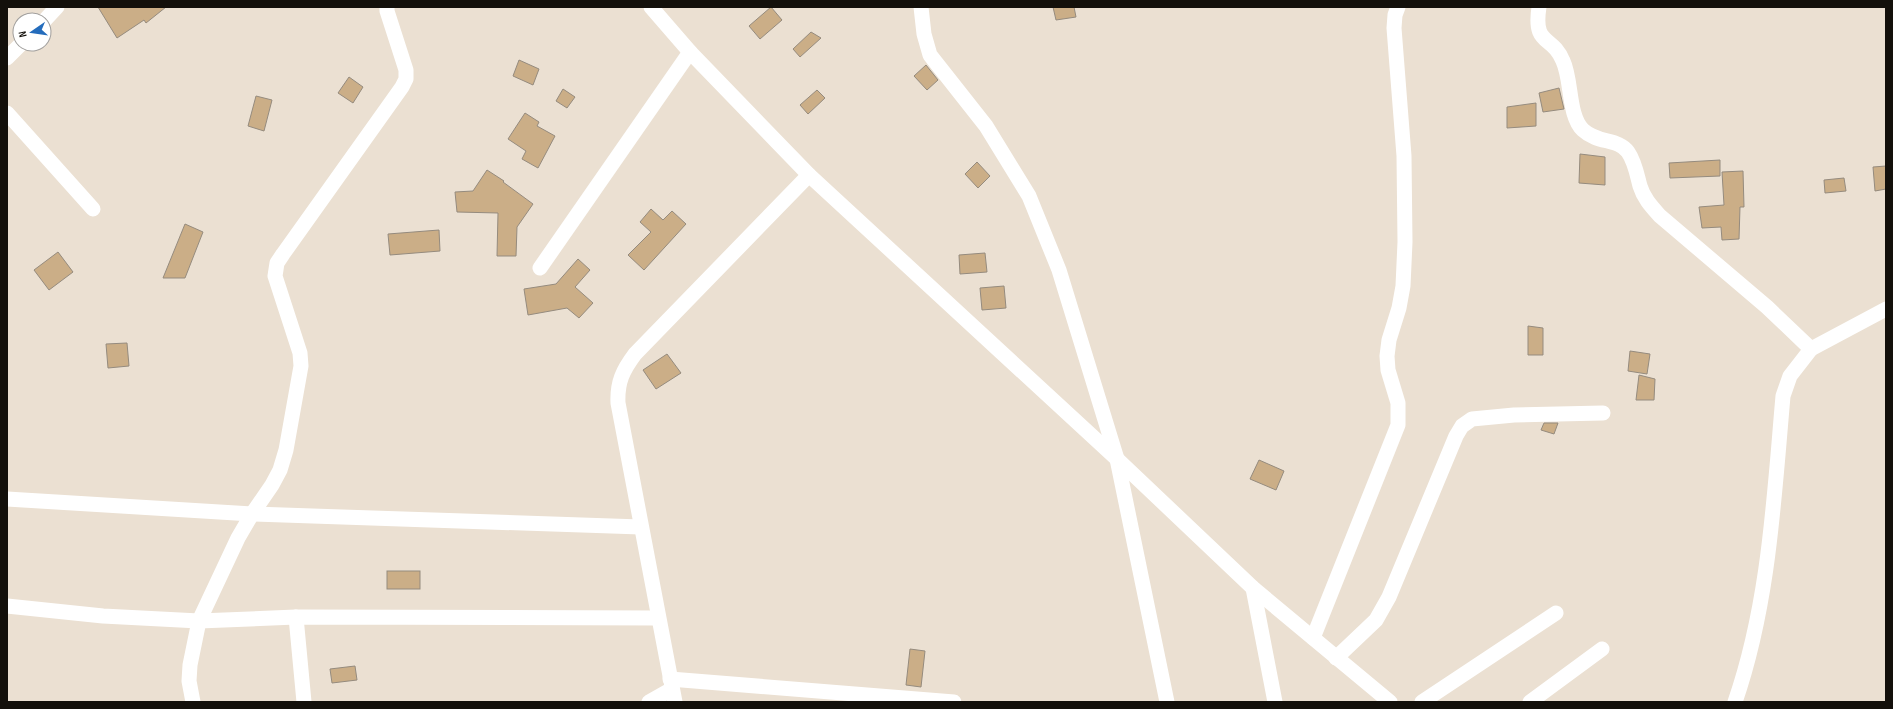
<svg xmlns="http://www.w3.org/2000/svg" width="1893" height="709" viewBox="0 0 1893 709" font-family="'Sofia Sans Condensed',sans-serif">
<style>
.building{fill:#cbae87;stroke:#958b7e}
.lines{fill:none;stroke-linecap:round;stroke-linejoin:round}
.minor{stroke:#fff;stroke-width:15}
</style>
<rect width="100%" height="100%" fill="#ebe0d2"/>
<g class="building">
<path d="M 98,7 L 166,7 L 146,23 L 144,20 L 117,38 Z"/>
<path d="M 771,7 L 782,20 L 760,39 L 749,26 Z"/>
<path d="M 1053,7 L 1074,7 L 1076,17 L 1056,20 Z"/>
<path d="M 811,32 L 821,38 L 800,57 L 793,49 Z"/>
<path d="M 519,60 L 539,69 L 533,85 L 513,76 Z"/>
<path d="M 926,65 L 938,80 L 927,90 L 914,76 Z"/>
<path d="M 349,77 L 363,87 L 353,103 L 338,93 Z"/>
<path d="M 1559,88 L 1564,109 L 1543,112 L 1539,93 Z"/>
<path d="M 563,89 L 575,97 L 567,108 L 556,101 Z"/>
<path d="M 817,90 L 825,98 L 808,114 L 800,105 Z"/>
<path d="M 256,96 L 272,100 L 264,131 L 248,126 Z"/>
<path d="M 1536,103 L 1536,126 L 1507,128 L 1507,107 Z"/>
<path d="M 525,113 L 539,122 L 537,126 L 555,136 L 538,168 L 522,159 L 526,151 L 508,139 Z"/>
<path d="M 1580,154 L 1605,157 L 1605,185 L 1579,183 Z"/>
<path d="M 1720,160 L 1720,176 L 1670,178 L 1669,163 Z"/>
<path d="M 977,162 L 990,176 L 978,188 L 965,174 Z"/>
<path d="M 1886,166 L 1886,189 L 1875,191 L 1873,167 Z"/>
<path d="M 487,170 L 504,181 L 503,182 L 533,204 L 517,227 L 516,256 L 497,256 L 498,213 L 457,212 L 455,192 L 473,191 Z"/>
<path d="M 1743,171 L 1744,207 L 1740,207 L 1739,239 L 1722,240 L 1721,227 L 1702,228 L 1699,207 L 1724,205 L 1722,172 Z"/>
<path d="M 1844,178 L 1846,191 L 1825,193 L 1824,180 Z"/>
<path d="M 651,209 L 663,220 L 672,211 L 686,224 L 644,270 L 628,255 L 651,232 L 640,222 Z"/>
<path d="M 185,224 L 203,232 L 185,278 L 163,278 Z"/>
<path d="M 439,230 L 440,251 L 390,255 L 388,234 Z"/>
<path d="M 58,252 L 73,272 L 49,290 L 34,270 Z"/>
<path d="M 985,253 L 987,272 L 960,274 L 959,255 Z"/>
<path d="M 578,259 L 590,270 L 575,287 L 593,303 L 579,318 L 567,308 L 528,315 L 524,289 L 556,284 Z"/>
<path d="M 1004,286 L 1006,308 L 982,310 L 980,288 Z"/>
<path d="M 1528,326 L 1543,328 L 1543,355 L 1528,355 Z"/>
<path d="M 127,343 L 129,366 L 108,368 L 106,344 Z"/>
<path d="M 1630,351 L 1650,354 L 1647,374 L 1628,371 Z"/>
<path d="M 667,354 L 681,373 L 656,389 L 643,370 Z"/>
<path d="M 1639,375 L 1655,379 L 1654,400 L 1636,400 Z"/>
<path d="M 1544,423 L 1558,423 L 1554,434 L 1541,430 Z"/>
<path d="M 1259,460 L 1284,471 L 1276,490 L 1250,479 Z"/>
<rect x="387" y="571" width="33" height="18"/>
<path d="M 910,649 L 925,651 L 921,687 L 906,685 Z"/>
<path d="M 355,666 L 357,680 L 332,683 L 330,669 Z"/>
</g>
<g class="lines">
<g class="minor">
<path d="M 651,7 L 690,52 L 809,175 L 1117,459 L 1253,588 L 1390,702"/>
<path d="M 921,7 L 924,34 L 930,55 L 986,126 L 1029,196 L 1059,270 L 1117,459 L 1167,702"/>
<path d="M 1539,7 C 1533,47 1552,34 1563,61 C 1572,80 1568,116 1583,130 C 1598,144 1618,138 1628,152 C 1635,162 1637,175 1640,186 C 1644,199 1652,207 1660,216 L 1767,307 L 1811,349"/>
<path d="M 44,21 L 57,7"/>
<path d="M 7,58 L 21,44"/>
<path d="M 7,113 L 93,209"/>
<path d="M 540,268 L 690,52"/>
<path d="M 7,499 L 252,514 L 641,527"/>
<path d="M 1253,588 L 1275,702"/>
<path d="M 7,606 L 103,616 L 199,621 L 296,617 L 658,618"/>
<path d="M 296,617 L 304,702"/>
<path d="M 1313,638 L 1398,425 L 1398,403 L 1388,370 L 1387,356 L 1389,340 L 1399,308 L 1403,286 L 1405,242 L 1404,156 L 1394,28 L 1395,15 L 1398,7"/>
<path d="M 1336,658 L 1376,620 L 1389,597 L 1456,436 L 1462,426 L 1472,419 L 1514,415 L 1603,413"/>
<path d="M 670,679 L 954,702"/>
<path d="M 193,702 L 189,681 L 190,665 L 199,621 L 238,538 L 252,514 L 272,485 L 280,470 L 286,450 L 301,366 L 300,353 L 275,276 L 277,263 L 283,254 L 402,87 L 406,79 L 406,70 L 387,11 L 387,7"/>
<path d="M 649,702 L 672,689"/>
<path d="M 675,702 L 618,403 C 617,382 623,370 635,354 L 809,175"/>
<path d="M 1422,702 L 1556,613"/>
<path d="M 1530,702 L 1602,649"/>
<path d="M 1735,702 C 1769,604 1774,498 1783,396 L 1790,376 L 1811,349 L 1886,309"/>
</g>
</g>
<rect width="1893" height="709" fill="none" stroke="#13100b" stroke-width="16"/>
<g transform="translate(32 32) rotate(257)"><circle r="19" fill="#ffffff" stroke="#a19f9d"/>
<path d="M0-3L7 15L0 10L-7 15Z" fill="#246cbc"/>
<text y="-6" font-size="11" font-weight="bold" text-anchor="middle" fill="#13100b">N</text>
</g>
</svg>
